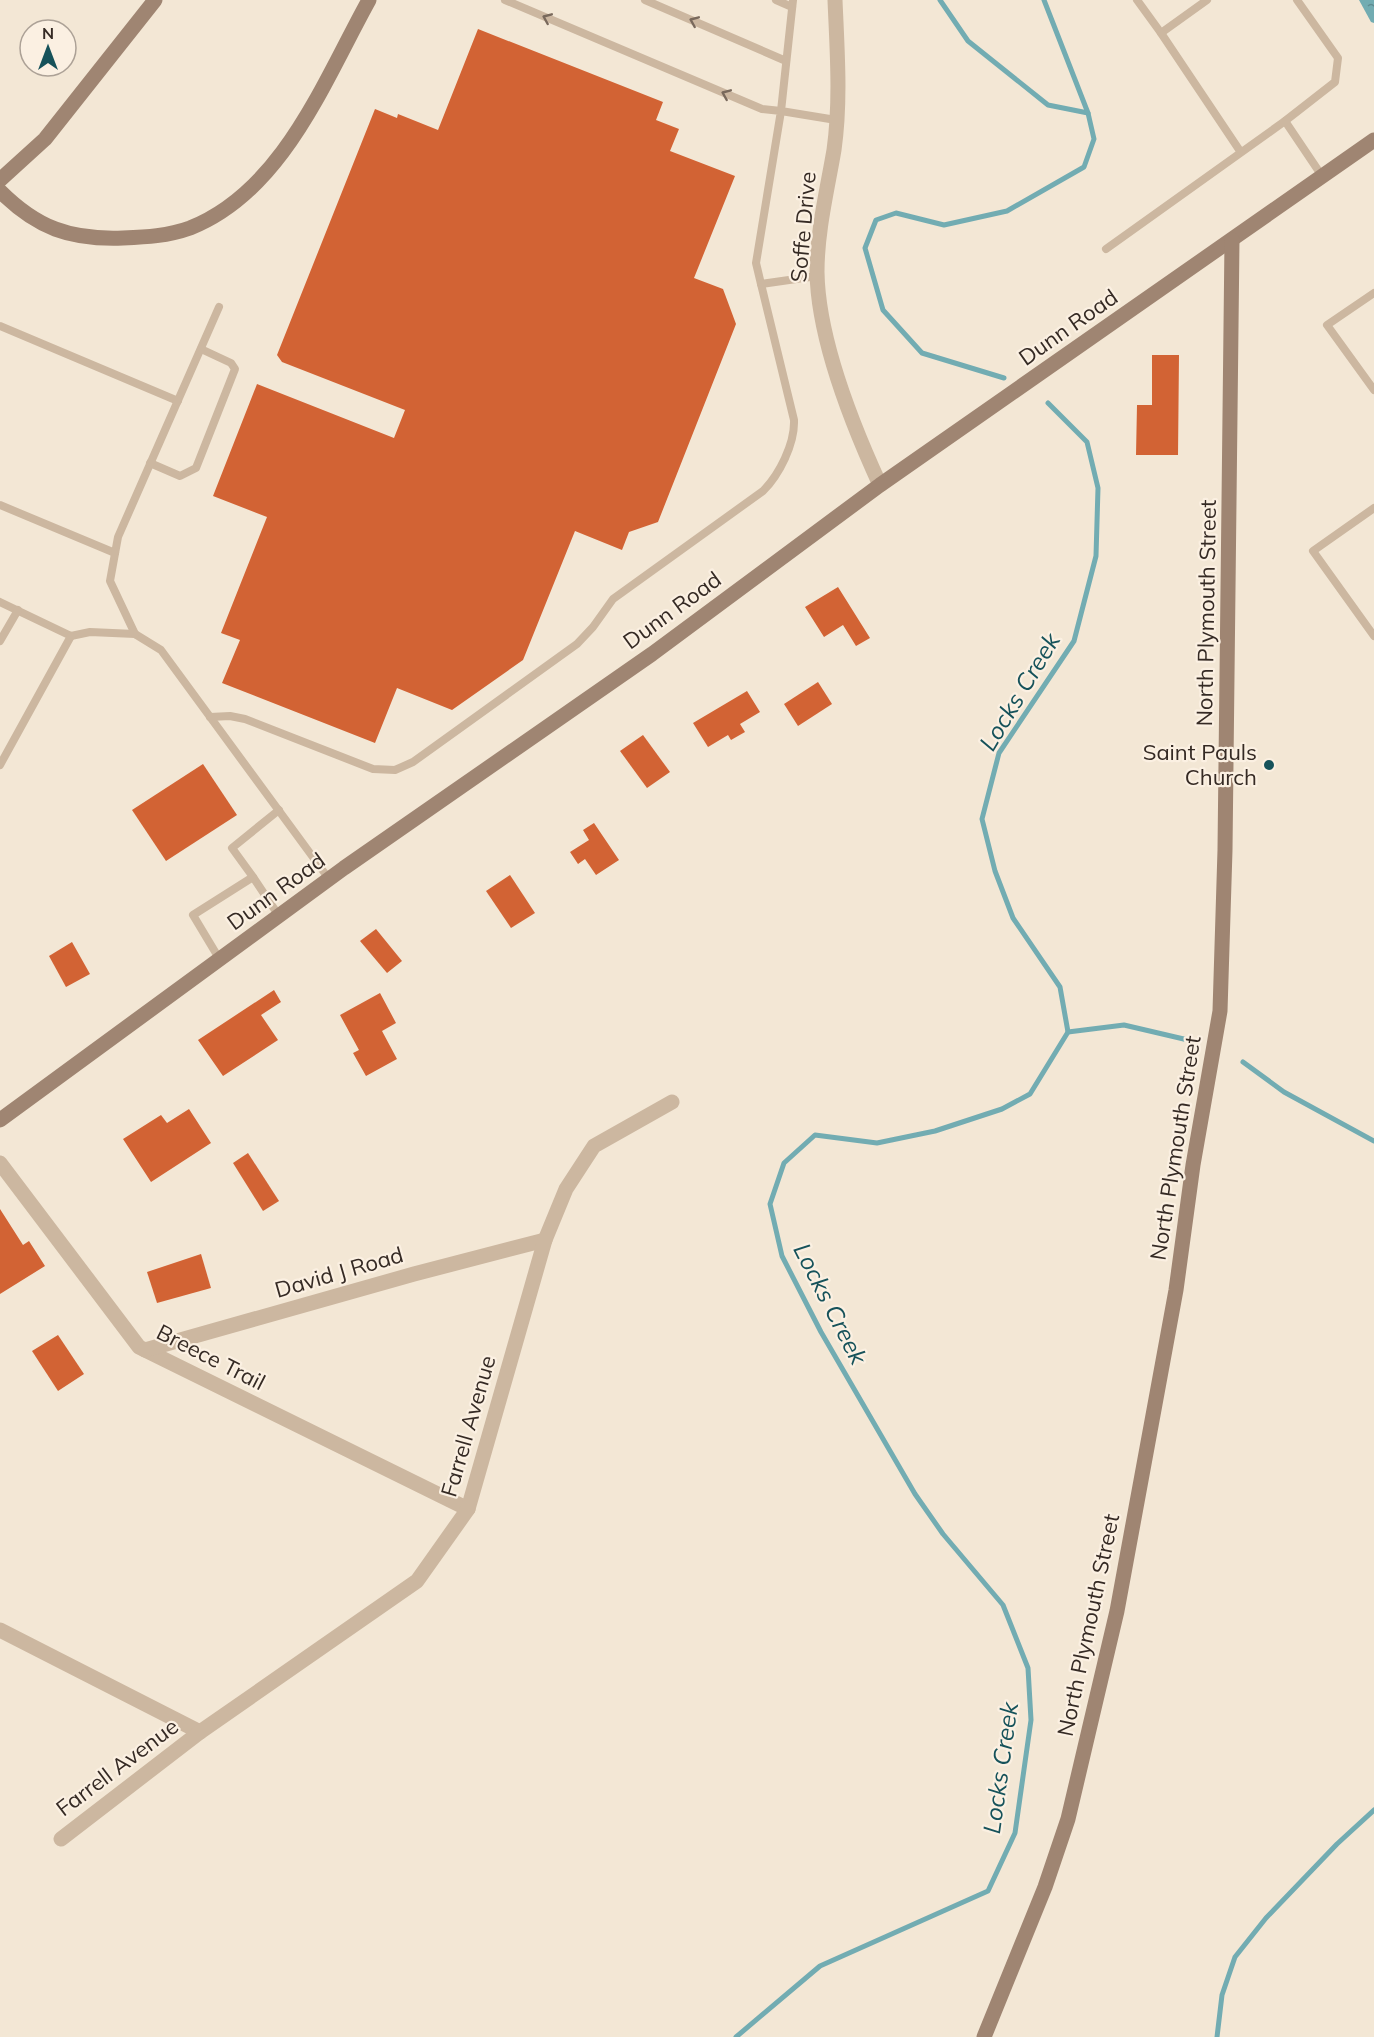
<svg xmlns="http://www.w3.org/2000/svg" width="1374" height="2037" viewBox="0 0 1374 2037" font-family="Mulish,sans-serif">
<style>
.water{fill:url(#water-ripples)}
.lines{fill:none;stroke-linecap:round;stroke-linejoin:round}
.stream{stroke:#72acb2;stroke-width:5}
.building{fill:#d26334}
.lane{stroke:#ccb7a0;stroke-width:8}
.street{stroke:#ccb7a0;stroke-width:15}
.secondary{stroke:#9f8572;stroke-width:15}
.oneway{stroke:#79695c}
.poi-dot{fill:#16525a;stroke:#fbf0e2;stroke-width:2}
.labels{text-anchor:middle;stroke-width:4.5;stroke-linejoin:round;paint-order:stroke}
.street-label{font-size:22px;fill:#352a24;stroke:#fbf0e2}
.poi-label{font-size:22px;fill:#352a24;stroke:#fbf0e2;text-anchor:end}
.water-label{font-size:24px;font-style:italic;fill:#16525a;stroke:#fbf0e2}
</style>
<defs>
<pattern id="water-ripples" width="26" height="14" patternUnits="userSpaceOnUse" patternTransform="scale(1.5)"><rect width="26" height="14" fill="#72acb2"/><path d="M2 4q2-2 4 0t4 0M15 11q2-2 4 0t4 0" fill="none" stroke="#5e8c91"/></pattern>
</defs>
<rect width="100%" height="100%" fill="#f3e7d5"/>
<path class="water" d="M 1359,0 L 1374,0 L 1374,23 L 1371,22 Z"/>
<g class="lines">
<g class="stream">
<path d="M 940,0 L 968,41 L 1048,105 L 1088,113 L 1094,139 L 1084,167 L 1007,211 L 944,225 L 896,213 L 876,220 L 865,248 L 883,310 L 922,353 L 1004,378"/>
<path d="M 1044,0 L 1088,113"/>
<path d="M 1068,1032 L 1124,1025 L 1188,1040"/>
<path d="M 1243,1062 L 1284,1092 L 1374,1141"/>
<path d="M 736,2037 L 820,1966 L 988,1891 L 1015,1833 L 1031,1720 L 1028,1668 L 1003,1605 L 943,1534 L 915,1494 L 821,1332 L 782,1256 L 770,1204 L 784,1163 L 815,1135 L 877,1143 L 935,1131 L 1002,1109 L 1030,1094 L 1068,1032 L 1060,987 L 1013,918 L 995,871 L 982,819 L 999,753 L 1074,641 L 1096,556 L 1098,488 L 1087,442 L 1048,403"/>
<path d="M 1217,2037 L 1222,1995 L 1235,1957 L 1266,1918 L 1337,1844 L 1374,1810"/>
</g>
</g>
<g class="building">
<path d="M 478,29 L 663,102 L 656,120 L 679,129 L 670,151 L 735,176 L 694,278 L 723,289 L 736,324 L 658,522 L 629,532 L 622,550 L 575,531 L 523,660 L 452,710 L 397,688 L 375,743 L 222,683 L 240,640 L 221,633 L 267,517 L 213,496 L 257,384 L 394,438 L 405,410 L 282,362 L 277,355 L 375,109 L 397,118 L 398,114 L 438,130 Z"/>
<path d="M 1152,355 L 1179,355 L 1178,455 L 1136,455 L 1137,405 L 1152,405 Z"/>
<path d="M 838,587 L 870,638 L 856,646 L 843,625 L 824,637 L 805,607 Z"/>
<path d="M 818,682 L 832,704 L 798,726 L 784,704 Z"/>
<path d="M 747,691 L 760,712 L 740,724 L 745,732 L 731,740 L 728,735 L 708,747 L 693,723 Z"/>
<path d="M 643,735 L 670,772 L 647,788 L 620,751 Z"/>
<path d="M 203,764 L 237,815 L 166,861 L 132,810 Z"/>
<path d="M 594,823 L 619,860 L 596,875 L 585,859 L 578,864 L 570,852 L 589,840 L 583,830 Z"/>
<path d="M 510,875 L 535,913 L 511,928 L 486,891 Z"/>
<path d="M 376,929 L 402,961 L 387,973 L 360,941 Z"/>
<path d="M 72,942 L 90,974 L 66,987 L 49,956 Z"/>
<path d="M 274,990 L 281,1002 L 261,1015 L 278,1040 L 223,1076 L 198,1040 Z"/>
<path d="M 380,993 L 396,1023 L 382,1031 L 397,1059 L 366,1076 L 353,1053 L 359,1050 L 340,1015 Z"/>
<path d="M 189,1109 L 211,1143 L 151,1182 L 123,1139 L 161,1115 L 167,1123 Z"/>
<path d="M 248,1153 L 279,1201 L 263,1211 L 233,1163 Z"/>
<path d="M 0,1209 L 23,1245 L 29,1241 L 45,1266 L 0,1294 Z"/>
<path d="M 201,1254 L 211,1288 L 157,1303 L 147,1272 Z"/>
<path d="M 58,1335 L 84,1374 L 58,1391 L 32,1351 Z"/>
</g>
<g class="lines">
<g class="lane">
<path d="M 505,0 L 762,109 L 781,111 L 756,263 L 761,284 L 817,276"/>
<path d="M 645,0 L 786,61"/>
<path d="M 776,0 L 792,7"/>
<path d="M 793,0 L 781,111 L 836,120"/>
<path d="M 1137,0 L 1161,33 L 1207,0"/>
<path d="M 1161,33 L 1240,151"/>
<path d="M 1285,121 L 1322,176"/>
<path d="M 1106,249 L 1285,121 L 1335,82 L 1338,58 L 1297,0"/>
<path d="M 1374,293 L 1327,325 L 1374,390"/>
<path d="M 0,326 L 178,401"/>
<path d="M 150,463 L 180,476 L 196,468 L 235,369 L 231,363 L 201,349"/>
<path d="M 0,505 L 115,553"/>
<path d="M 1374,508 L 1313,551 L 1374,636"/>
<path d="M 0,602 L 71,636 L 90,632 L 135,634 L 161,650 L 329,879"/>
<path d="M 135,634 L 110,581 L 118,537 L 219,307"/>
<path d="M 0,641 L 18,610"/>
<path d="M 210,717 L 230,716 L 245,719 L 373,769 L 395,770 L 413,762 L 577,644 L 593,627 L 613,599 L 763,491 C 779,475 795,444 794,420 L 761,284"/>
<path d="M 0,765 L 71,636"/>
<path d="M 253,877 L 232,848 L 279,810"/>
<path d="M 220,960 L 193,915 L 253,877 L 279,916"/>
</g>
<g class="street">
<path d="M 835,0 C 837,49 841,101 834,150 C 827,191 817,231 817,272 C 818,340 852,424 880,485"/>
<path d="M 0,1163 L 139,1347 L 468,1509"/>
<path d="M 145,1350 L 414,1274 L 545,1240"/>
<path d="M 0,1630 L 200,1732"/>
<path d="M 61,1839 L 200,1732 L 417,1581 L 468,1509 L 545,1240 L 566,1189 L 594,1146 L 672,1102"/>
</g>
<g class="secondary">
<path d="M 0,180 L 45,139 L 155,0"/>
<path d="M 0,191 C 37,228 70,240 123,238 C 146,237 168,236 190,228 C 283,191 324,81 369,0"/>
<path d="M 0,1120 L 344,868 L 652,654 L 880,485 L 1374,140"/>
<path d="M 984,2037 L 1045,1887 L 1068,1819 L 1117,1611 L 1176,1290 L 1193,1165 L 1220,1011 L 1225,850 L 1232,240"/>
</g>
</g>
<defs><path id="oneway-chevron" d="M-2-3.5L2.5 0L-2 3.5" fill="none" stroke-width="1.6" stroke-linecap="round" stroke-linejoin="round" transform="scale(1.5)"/></defs>
<g class="oneway">
<use href="#oneway-chevron" transform="translate(547 18) rotate(-157)"/>
<use href="#oneway-chevron" transform="translate(694 21) rotate(-157)"/>
<use href="#oneway-chevron" transform="translate(726 94) rotate(-157)"/>
</g>
<circle class="poi-dot" cx="1269" cy="765" r="6"/>
<g class="labels">
<g class="street-label">
<text transform="translate(803 227) rotate(-85)" y="8">Soffe Drive</text>
<text transform="translate(1068 327) rotate(-35)" y="8">Dunn Road</text>
<text transform="translate(672 610) rotate(-36)" y="8">Dunn Road</text>
<text transform="translate(1206 613) rotate(-89)" y="8">North Plymouth Street</text>
<text transform="translate(276 891) rotate(-36)" y="8">Dunn Road</text>
<text transform="translate(1175 1148) rotate(-81)" y="8">North Plymouth Street</text>
<text transform="translate(339 1272) rotate(-16)" y="8">David J Road</text>
<text transform="translate(211 1357) rotate(27)" y="8">Breece Trail</text>
<text transform="translate(468 1426) rotate(-74)" y="8">Farrell Avenue</text>
<text transform="translate(1088 1625) rotate(-78)" y="8">North Plymouth Street</text>
<text transform="translate(117 1767) rotate(-37)" y="8">Farrell Avenue</text>
</g>
<g class="poi-label">
<text x="1257" y="760">Saint Pauls<tspan x="1257" dy="25">Church</tspan></text>
</g>
<g class="water-label">
<text transform="translate(1020 692) rotate(-59)" y="8">Locks Creek</text>
<text transform="translate(830 1304) rotate(63)" y="8">Locks Creek</text>
<text transform="translate(1001 1768) rotate(-82)" y="8">Locks Creek</text>
</g>
</g>
<g transform="translate(48 48)"><circle r="28" fill="#fbf0e2" stroke="#aca196" stroke-width="1.5"/>
<path d="M0-4.5L10 22L0 15L-10 22Z" fill="#16525a"/>
<text y="-9" font-size="16" font-weight="bold" text-anchor="middle" fill="#352a24">N</text>
</g>
</svg>
